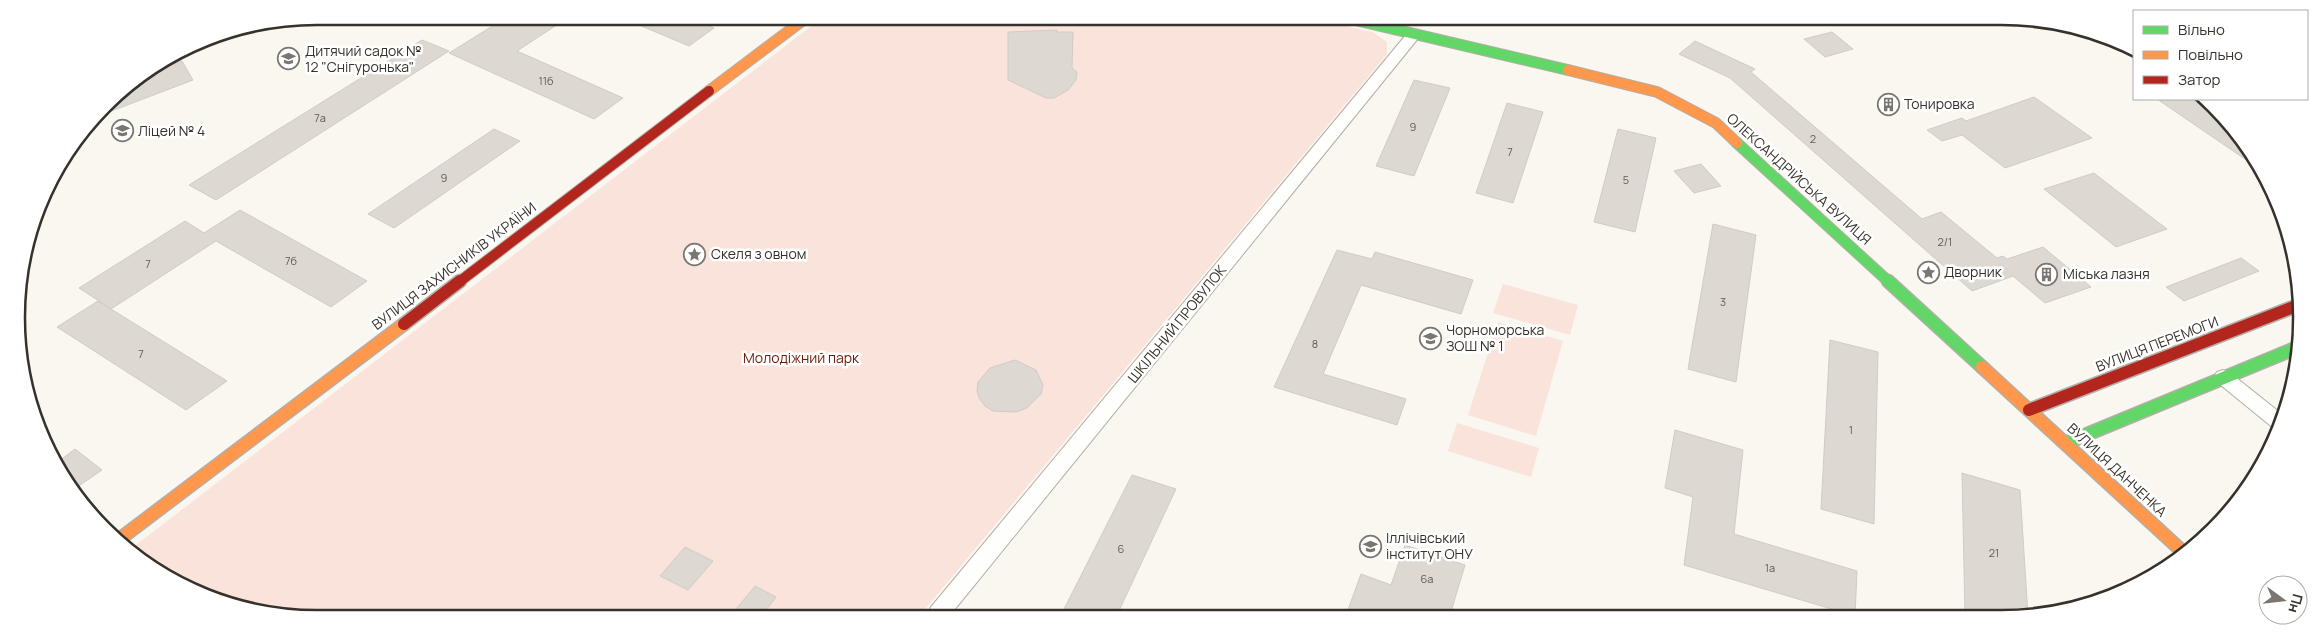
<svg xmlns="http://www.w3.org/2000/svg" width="2318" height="635" viewBox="0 0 2318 635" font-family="Manrope,sans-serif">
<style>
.green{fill:#f9e3db}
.building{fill:#ddd8d2;stroke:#d0cbc6}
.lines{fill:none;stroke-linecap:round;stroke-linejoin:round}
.street-casing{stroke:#b2aea8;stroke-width:2}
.fast-far1-casing{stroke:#b2aea8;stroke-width:12}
.fast-casing{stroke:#b2aea8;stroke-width:15}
.slow-far1-casing{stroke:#b2aea8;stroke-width:12}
.slow-casing{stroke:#b2aea8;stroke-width:15}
.jam-far1-casing{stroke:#b2aea8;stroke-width:12}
.jam-casing{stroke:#b2aea8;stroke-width:15}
.street{fill:#fefefd;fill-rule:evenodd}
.fast-far1{stroke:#63d668;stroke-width:10}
.fast{stroke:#63d668;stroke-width:12}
.slow-far1{stroke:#ff974d;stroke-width:10}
.slow{stroke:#ff974d;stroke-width:12}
.jam-far1{stroke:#b3261e;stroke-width:10}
.jam{stroke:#b3261e;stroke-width:12}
.labels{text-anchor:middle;stroke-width:5;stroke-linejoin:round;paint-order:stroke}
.number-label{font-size:11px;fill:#605c55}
.poi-label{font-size:14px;fill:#36322b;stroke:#fff;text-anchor:start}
.street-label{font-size:14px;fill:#36322b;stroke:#fff}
.park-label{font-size:14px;fill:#6f1806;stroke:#fff}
.rim{fill:none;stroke:#36322b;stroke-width:2.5}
</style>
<rect width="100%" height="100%" fill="#faf7f0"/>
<g class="green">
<path d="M 822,18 L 1318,20 L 1373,32 L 1387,42 L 1387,54 L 921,614 L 259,613 L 167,578 L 132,548 Z"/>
<path d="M 1503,284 L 1578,305 L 1570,335 L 1493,313 Z"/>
<path d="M 1498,322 L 1563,341 L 1536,436 L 1468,415 Z"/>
<path d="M 1457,423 L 1539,448 L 1531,477 L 1448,451 Z"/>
</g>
<g class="building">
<path d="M 507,17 L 569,17 L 517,51 L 623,98 L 594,119 L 449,53 Z"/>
<path d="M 620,17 L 686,17 L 714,28 L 689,46 Z"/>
<path d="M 1057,30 L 1057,32 L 1073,32 L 1072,68 L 1077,72 L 1076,80 L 1068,90 L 1054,98 L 1046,98 L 1008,80 L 1008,32 Z"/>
<path d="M 1832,32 L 1853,49 L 1825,57 L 1804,39 Z"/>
<path d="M 422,40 L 449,51 L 216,200 L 189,185 Z"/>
<path d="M 1695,41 L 1755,69 L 1751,72 L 1922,219 L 1941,212 L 1997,258 L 2003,256 L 2007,259 L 2043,247 L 2091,287 L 2045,303 L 2013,276 L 1972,291 L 1730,78 L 1679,54 Z"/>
<path d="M 182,61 L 193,80 L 101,115 L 119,91 L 157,67 L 159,70 Z"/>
<path d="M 1414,80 L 1450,88 L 1414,176 L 1376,166 Z"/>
<path d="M 2034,97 L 2092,138 L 2005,168 L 1962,135 L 1942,141 L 1927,130 L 1962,118 L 1966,121 Z"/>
<path d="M 2157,99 L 2200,99 L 2251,150 L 2258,168 Z"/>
<path d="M 1507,103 L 1543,112 L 1513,203 L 1476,193 Z"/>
<path d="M 494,129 L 520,141 L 394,228 L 368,214 Z"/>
<path d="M 1618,129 L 1656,138 L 1635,232 L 1594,222 Z"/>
<path d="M 1701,164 L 1721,186 L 1694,193 L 1674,171 Z"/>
<path d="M 2094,173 L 2108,184 L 2167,229 L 2116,247 L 2044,189 Z"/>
<path d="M 240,210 L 367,281 L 331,307 L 216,241 L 111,309 L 79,288 L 185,221 L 204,233 Z"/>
<path d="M 1713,224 L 1756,235 L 1736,382 L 1688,369 Z"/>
<path d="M 1337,250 L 1372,259 L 1375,252 L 1473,280 L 1461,314 L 1361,285 L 1323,374 L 1406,399 L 1397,425 L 1274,387 Z"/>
<path d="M 2241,258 L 2259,271 L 2184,301 L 2166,287 Z"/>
<path d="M 98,301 L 111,309 L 227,381 L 186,410 L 57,327 Z"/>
<path d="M 1830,340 L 1878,352 L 1874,524 L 1821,509 Z"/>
<path d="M 1015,360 L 1036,370 L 1043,385 L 1041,394 L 1027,408 L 1016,412 L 993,411 L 985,406 L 979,398 L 977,390 L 978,382 L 990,368 Z"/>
<path d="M 1675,430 L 1743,450 L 1734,534 L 1857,571 L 1855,616 L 1684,565 L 1693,497 L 1665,488 Z"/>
<path d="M 75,449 L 102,470 L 73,490 L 59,461 Z"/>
<path d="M 1962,473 L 2020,490 L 2028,616 L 1965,616 Z"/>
<path d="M 1132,475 L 1176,489 L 1117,615 L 1079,614 L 1064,609 Z"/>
<path d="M 1405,545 L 1465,565 L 1450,615 L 1346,615 L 1361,574 L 1391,585 Z"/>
<path d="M 685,547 L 713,561 L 688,590 L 660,576 Z"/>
<path d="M 755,586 L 776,597 L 763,614 L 748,614 L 737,608 Z"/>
</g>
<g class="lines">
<defs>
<g id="street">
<path d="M 1415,29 L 1422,33 L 1420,36 L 951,614 L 928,614 L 931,607 L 1410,30 Z"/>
<path d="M 2223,370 L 2229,372 L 2283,415 L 2277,431 L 2217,382 L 2214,377 L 2217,372 Z"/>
</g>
<g id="fast-far1">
<path d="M 1355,20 L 1568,70"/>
<path d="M 1737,143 L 1889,282"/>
</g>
<g id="fast">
<path d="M 1888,281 L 1982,367"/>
<path d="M 2066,443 L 2296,348"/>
</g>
<g id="slow-far1">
<path d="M 1568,70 L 1657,92 L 1716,123 L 1737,143"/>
<path d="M 709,91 L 806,18"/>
</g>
<g id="slow">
<path d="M 1982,367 L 2183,552"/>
<path d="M 121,538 L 404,324"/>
</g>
<path id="jam-far1" d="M 459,282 L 709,91"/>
<g id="jam">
<path d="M 404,324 L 460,281"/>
<path d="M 2029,410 L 2296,306"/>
</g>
</defs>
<use href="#street" class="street-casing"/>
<use href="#fast-far1" class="fast-far1-casing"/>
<use href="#fast" class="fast-casing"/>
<use href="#slow-far1" class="slow-far1-casing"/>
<use href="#slow" class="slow-casing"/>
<use href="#jam-far1" class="jam-far1-casing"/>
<use href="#jam" class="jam-casing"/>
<use href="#street" class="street"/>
<use href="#fast-far1" class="fast-far1"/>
<use href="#fast" class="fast"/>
<use href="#slow-far1" class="slow-far1"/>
<use href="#slow" class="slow"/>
<use href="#jam-far1" class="jam-far1"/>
<use href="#jam" class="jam"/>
</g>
<defs>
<symbol id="school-ring" viewBox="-11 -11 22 22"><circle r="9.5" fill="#fff" stroke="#7b7770" stroke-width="1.5"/><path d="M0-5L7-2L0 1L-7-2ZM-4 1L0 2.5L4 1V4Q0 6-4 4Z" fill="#7b7770"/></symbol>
<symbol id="building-ring" viewBox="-11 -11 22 22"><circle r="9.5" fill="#fff" stroke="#7b7770" stroke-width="1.5"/><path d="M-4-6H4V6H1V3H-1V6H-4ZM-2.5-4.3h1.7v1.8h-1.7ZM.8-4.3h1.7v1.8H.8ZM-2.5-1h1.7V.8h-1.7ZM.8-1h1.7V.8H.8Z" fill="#7b7770"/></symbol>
<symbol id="sight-ring" viewBox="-11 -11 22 22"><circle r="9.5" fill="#fff" stroke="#7b7770" stroke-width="1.5"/><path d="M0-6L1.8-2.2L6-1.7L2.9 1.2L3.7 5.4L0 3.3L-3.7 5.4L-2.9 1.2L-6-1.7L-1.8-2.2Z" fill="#7b7770"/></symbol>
<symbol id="university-ring" viewBox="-11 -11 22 22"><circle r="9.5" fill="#fff" stroke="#7b7770" stroke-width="1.5"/><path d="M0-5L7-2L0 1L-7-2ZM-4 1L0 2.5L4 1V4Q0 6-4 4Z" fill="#7b7770"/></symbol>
</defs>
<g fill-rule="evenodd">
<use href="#school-ring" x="276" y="46" width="25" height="25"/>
<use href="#building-ring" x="1876" y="92" width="25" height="25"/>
<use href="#school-ring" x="110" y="118" width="25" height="25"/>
<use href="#sight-ring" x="682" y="242" width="25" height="25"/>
<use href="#sight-ring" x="1916" y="260" width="25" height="25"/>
<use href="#building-ring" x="2034" y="262" width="25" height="25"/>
<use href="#school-ring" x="1418" y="326" width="25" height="25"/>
<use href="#university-ring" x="1358" y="534" width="25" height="25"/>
</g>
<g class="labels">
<g class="number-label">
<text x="546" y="85">11б</text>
<text x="320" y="122">7а</text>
<text x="1413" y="131">9</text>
<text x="1813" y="143">2</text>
<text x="1510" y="156">7</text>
<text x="444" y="182">9</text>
<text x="1626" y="184">5</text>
<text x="1945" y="246">2/1</text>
<text x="291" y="265">7б</text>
<text x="148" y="268">7</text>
<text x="1723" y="306">3</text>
<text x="1315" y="348">8</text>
<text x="141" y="358">7</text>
<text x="1851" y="434">1</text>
<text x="1121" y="553">6</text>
<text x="1994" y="557">21</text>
<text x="1770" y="572">1а</text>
<text x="1427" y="583">6а</text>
</g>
<g class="poi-label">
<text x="305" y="56">Дитячий садок №<tspan x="305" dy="16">12 "Снігуронька"</tspan></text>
<text x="1904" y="109">Тонировка</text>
<text x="138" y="136">Ліцей № 4</text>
<text x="711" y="259">Скеля з овном</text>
<text x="1944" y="277">Дворник</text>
<text x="2063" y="279">Міська лазня</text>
<text x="1446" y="335">Чорноморська<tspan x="1446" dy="16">ЗОШ № 1</tspan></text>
<text x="1386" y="543">Іллічівський<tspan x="1386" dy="16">інститут ОНУ</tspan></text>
</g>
<g class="street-label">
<text transform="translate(1799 179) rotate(42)" y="5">ОЛЕКСАНДРІЙСЬКА ВУЛИЦЯ</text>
<text transform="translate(454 266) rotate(-37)" y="5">ВУЛИЦЯ ЗАХИСНИКІВ УКРАЇНИ</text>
<text transform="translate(1177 324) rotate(-51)" y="5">ШКІЛЬНИЙ ПРОВУЛОК</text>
<text transform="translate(2157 344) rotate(-21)" y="5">ВУЛИЦЯ ПЕРЕМОГИ</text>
<text transform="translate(2117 470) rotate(43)" y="5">ВУЛИЦЯ ДАНЧЕНКА</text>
</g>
<g class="park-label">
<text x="801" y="363">Молодіжний парк</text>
</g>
</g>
<path d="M0 0H2318V635H0ZM317 25H2001A292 292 0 0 1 2293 317V318A292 292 0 0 1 2001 610H317A292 292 0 0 1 25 318V317A292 292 0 0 1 317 25Z" fill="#fff" fill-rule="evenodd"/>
<path class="rim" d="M317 25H2001A292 292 0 0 1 2293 317V318A292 292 0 0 1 2001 610H317A292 292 0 0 1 25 318V317A292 292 0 0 1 317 25Z"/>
<rect x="2133" y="10" width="175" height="90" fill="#ffffff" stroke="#afadaa"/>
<rect x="2143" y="26" width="25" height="8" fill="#63d668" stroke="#afadaa"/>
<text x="2178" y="35" font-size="15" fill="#36322b">Вільно</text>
<rect x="2143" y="51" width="25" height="8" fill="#ff974d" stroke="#afadaa"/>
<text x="2178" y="60" font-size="15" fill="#36322b">Повільно</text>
<rect x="2143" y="76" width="25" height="8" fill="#b3261e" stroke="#afadaa"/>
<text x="2178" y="85" font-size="15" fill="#36322b">Затор</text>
<g transform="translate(2283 600) rotate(105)"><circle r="24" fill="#ffffff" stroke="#afadaa"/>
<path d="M0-4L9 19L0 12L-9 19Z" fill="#7b7770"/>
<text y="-8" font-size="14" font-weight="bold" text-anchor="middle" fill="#36322b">Пн</text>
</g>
</svg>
